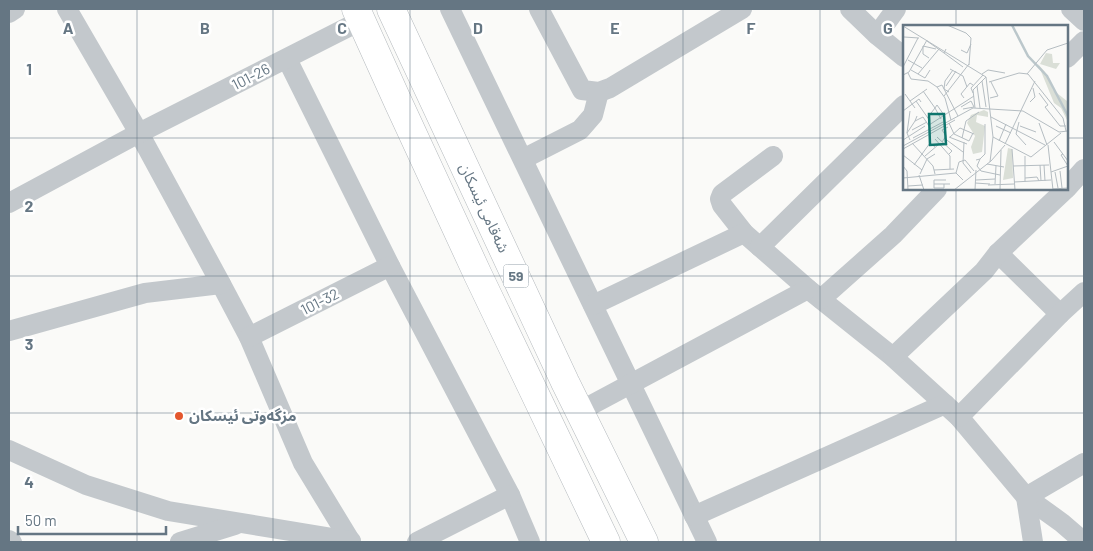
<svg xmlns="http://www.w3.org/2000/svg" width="1093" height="551" viewBox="0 0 1093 551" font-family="Barlow,'Noto Sans Arabic',sans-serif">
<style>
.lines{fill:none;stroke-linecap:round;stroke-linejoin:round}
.primary-casing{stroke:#b5babe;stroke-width:29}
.street{stroke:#c3c8cc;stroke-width:20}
.primary{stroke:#fff;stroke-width:28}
.grid{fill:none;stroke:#657683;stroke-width:1;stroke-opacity:0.55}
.poi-dot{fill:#e4572e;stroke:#fff;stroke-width:2}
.labels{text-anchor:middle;stroke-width:5;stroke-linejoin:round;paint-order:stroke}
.shield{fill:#fff;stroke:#939fa8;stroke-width:1}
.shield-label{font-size:14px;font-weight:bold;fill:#657683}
.street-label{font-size:15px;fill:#657683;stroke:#fff}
.poi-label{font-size:15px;font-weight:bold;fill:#657683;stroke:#fff;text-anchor:start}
.inset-river{fill:none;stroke:#bbc7cb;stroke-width:2.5}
.inset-road{fill:none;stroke:#b5bdc2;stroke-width:1}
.view{fill:#0f766e;fill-opacity:0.15;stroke:#0f766e;stroke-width:2.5}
.inset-edge{fill:none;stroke:#657683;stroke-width:2.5}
.grid-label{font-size:16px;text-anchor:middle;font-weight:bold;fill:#657683;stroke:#fff;stroke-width:5;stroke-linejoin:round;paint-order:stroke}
</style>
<rect width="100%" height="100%" fill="#fafaf8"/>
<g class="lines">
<defs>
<g id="primary">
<path d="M 356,9 L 398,102 L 478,275 L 606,542"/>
<path d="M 391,9 L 565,382 L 644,542"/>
</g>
</defs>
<use href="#primary" class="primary-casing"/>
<g class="street">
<path d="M 67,9 L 139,133 L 221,284 L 249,337 L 303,463 L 351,542"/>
<path d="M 450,9 L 707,542"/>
<path d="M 539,9 L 582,90 L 599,92 L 610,88 L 742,9"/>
<path d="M 850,9 L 877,35 L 904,57"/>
<path d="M 1071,9 L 1084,21"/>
<path d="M 9,13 L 15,9"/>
<path d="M 877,35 L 896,9"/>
<path d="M 1067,58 L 1084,41"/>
<path d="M 287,59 L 390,266 L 510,495 L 530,542"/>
<path d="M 773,156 L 722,194 L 720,199 L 722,205 L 744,233 L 808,289 L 893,357 L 959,417 L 1026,497 L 1062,523 L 1084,542"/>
<path d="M 523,159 L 580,130 L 593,115 L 599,92"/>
<path d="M 1067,188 L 1084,169"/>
<path d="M 9,203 L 139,133 L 362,20"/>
<path d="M 760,247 L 904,105"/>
<path d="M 998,253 L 1060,314"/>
<path d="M 821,299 L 893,235 L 937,189"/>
<path d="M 593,305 L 744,233"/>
<path d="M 9,331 L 145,293 L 221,284"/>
<path d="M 249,337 L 390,266"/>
<path d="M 893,357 L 984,271 L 998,253 L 1066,189"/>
<path d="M 580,411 L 808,289"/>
<path d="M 959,417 L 1060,314 L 1084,292"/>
<path d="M 9,450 L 86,485 L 168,511 L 351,541"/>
<path d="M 694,516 L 945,404"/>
<path d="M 9,540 L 12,542"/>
<path d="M 180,542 L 235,525"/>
<path d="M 417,542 L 510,495"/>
<path d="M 1033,542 L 1026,497 L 1084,463"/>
</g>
<use href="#primary" class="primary"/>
</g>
<path class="grid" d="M 137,9 L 137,542M 273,9 L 273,542M 410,9 L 410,542M 546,9 L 546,542M 683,9 L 683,542M 820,9 L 820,542M 956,9 L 956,26M 9,138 L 904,138M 1067,138 L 1084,138M 956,189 L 956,542M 9,276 L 1084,276M 9,413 L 1084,413"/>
<circle class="poi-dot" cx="179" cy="416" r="5"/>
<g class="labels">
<rect class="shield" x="503.5" y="264.5" width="25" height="23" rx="4"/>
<g class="shield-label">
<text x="516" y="281">59</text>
</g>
<g class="street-label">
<text transform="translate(251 77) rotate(-27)" y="5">101-26</text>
<text transform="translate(484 208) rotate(65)" y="5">شەقامی ئیسکان</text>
<text transform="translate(320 302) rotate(-27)" y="5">101-32</text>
</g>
<g class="poi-label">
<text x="189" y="421">مزگەوتی ئیسکان</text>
</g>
</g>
<g transform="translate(903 25)">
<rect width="165" height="165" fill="#fafaf8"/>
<path d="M 143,28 L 149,29 L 150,38 L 157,38 L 153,44 L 137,39 ZM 135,39 L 142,47 L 150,65 L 164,76 L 165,97 L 158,83 L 151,78 ZM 81,85 L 85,87 L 85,92 L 74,90 L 73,97 L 82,101 L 79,127 L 70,129 L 68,122 L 72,111 L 64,98 L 68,90 ZM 105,123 L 109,124 L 110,153 L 100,155 Z" fill="#dadfd7"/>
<path class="inset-river" d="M 109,0 L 125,31 L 144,51 L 165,91"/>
<path class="inset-road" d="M 44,0 L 63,8 L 68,13 L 66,40M 0,1 L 83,52M 1,12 L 16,13M 24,16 L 41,28 L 43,24M 58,25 L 64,28 L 68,19M 41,28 L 60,42M 26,33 L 20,29 L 20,21 L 33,24M 5,35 L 19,43M 0,42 L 15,13M 47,44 L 60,51 L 64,62M 8,45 L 22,53 L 27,45M 5,48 L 8,54 L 25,56 L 34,62 L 39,60 L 55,91M 15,49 L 36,24M 79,49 L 85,45 L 102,48M 124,49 L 144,25 L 165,18M 0,50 L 6,47 L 24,15M 83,52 L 90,112 L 87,137M 79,56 L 83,82M 86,57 L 116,48 L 125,49 L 160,93 L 163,106M 43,61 L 53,46M 74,61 L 77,83M 34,62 L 42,73 L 48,95M 20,66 L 32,83 L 25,92M 46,67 L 41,64 L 42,56 L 50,45M 70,68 L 68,63 L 80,50M 136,68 L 145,80 L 142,82 L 157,101 L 163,101M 2,69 L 12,83M 41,71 L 66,39M 61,73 L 58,69 L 67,58 L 70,60M 87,73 L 95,71 L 88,57M 7,76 L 24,64M 13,76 L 27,96M 127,77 L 132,72 L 130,63M 58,82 L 68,76 L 71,82 L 60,84M 72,83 L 70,65 L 83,52M 0,86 L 16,74 L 18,77M 14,91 L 12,96 L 20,92 L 26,101M 88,92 L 142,120M 38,94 L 32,83 L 34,80 L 41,90M 116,97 L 113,109 L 123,120M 46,98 L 51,109 L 66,116 L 70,108M 136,98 L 144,120M 26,100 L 71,71M 93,101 L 108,108M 117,101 L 133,107M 9,105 L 24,97M 4,108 L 7,86M 34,112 L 49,126 L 46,129M 46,112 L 64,119M 47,112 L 57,103 L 71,109M 90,112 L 128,132 L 158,108M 10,113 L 40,97M 41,113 L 60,127M 59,113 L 63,96 L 76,87M 32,114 L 47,131 L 47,144M 0,115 L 22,101M 7,115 L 4,108 L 12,96M 96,116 L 103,99M 39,117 L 43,111 L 39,105 L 45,102M 61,117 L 60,138 L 68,148M 151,117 L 165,136M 9,118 L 30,141 L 32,149M 102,119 L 132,56M 145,120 L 150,165M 0,121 L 70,83 L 120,86 L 156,107 L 165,106M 0,124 L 52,95M 109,124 L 112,165M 160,129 L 158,130 L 165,141M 0,130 L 19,145M 22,131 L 35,120M 77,134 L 82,129 L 82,99M 73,135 L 77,134 L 74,141 L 78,146 L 97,150M 84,139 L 101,142M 11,140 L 27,118 L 32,122M 137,140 L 138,156M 141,140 L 142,156M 0,141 L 4,146 L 5,165M 110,141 L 146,140M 31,145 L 51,144M 157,146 L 159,163M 148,147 L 165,141M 152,147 L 155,163M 53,148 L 56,137 L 62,135 L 71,146M 17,149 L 24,134 L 32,129M 16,150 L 21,165M 0,153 L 53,148 L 60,155M 122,153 L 134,152 L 136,156M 73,155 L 92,154M 111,157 L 148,155M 122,157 L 122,131M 72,158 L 87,159M 31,159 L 47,159M 41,159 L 41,163 L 31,163 L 31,155 L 43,155M 92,159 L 93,141M 85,160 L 111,159M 5,161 L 20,160M 150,164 L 165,163M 51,165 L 88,136 L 102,120M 72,165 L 73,145M 97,165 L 98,125"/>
<path class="view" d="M 26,89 L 41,89 L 43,119 L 27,120 Z"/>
<rect width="165" height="165" class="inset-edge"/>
</g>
<g class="grid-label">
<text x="68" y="34">A</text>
<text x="205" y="34">B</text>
<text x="342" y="34">C</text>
<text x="478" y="34">D</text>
<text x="615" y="34">E</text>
<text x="751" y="34">F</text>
<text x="888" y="34">G</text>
<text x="29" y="75">1</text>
<text x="29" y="212">2</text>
<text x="29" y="350">3</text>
<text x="29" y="488">4</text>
</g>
<rect width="1093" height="551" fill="none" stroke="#657683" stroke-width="20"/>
<path d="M18 526v8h148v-8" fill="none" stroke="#657683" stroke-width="2.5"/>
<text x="25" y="526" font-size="15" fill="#657683" stroke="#ffffff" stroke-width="4" paint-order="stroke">50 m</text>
</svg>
